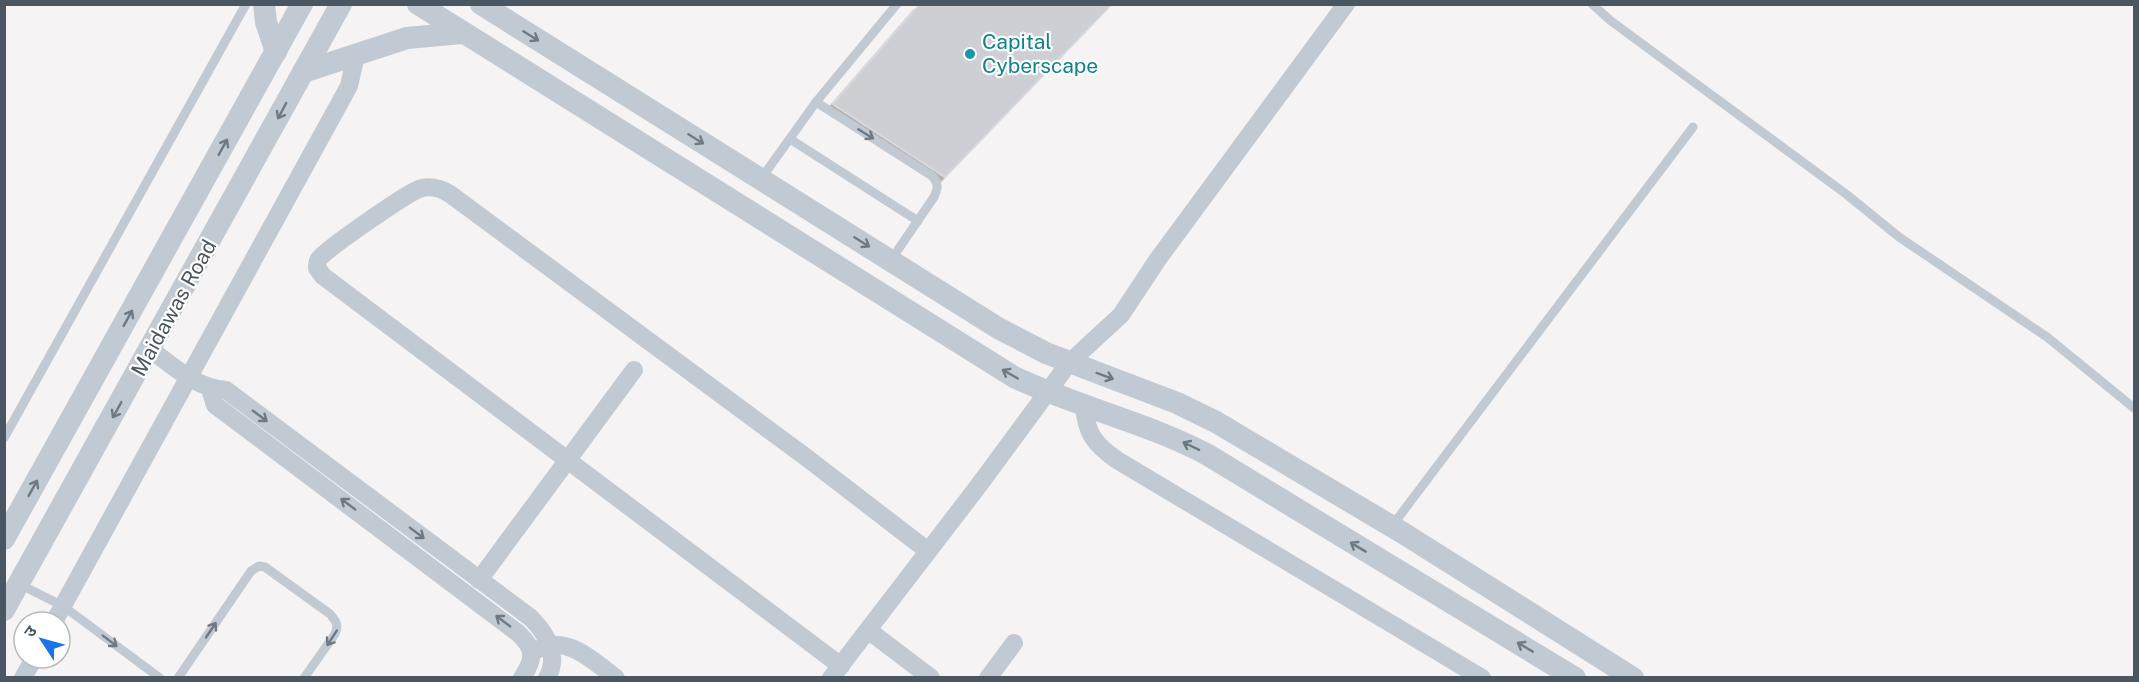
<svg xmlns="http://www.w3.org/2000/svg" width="2139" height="682" viewBox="0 0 2139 682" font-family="'Public Sans','Noto Sans Devanagari',sans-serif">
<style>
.building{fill:#cdcfd5;stroke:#d7d9de;stroke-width:1.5;filter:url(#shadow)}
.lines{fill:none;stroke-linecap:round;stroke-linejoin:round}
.service{stroke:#c1cad2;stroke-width:9}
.minor{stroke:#c1cad2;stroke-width:18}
.tertiary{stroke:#c1cad2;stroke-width:22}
.oneway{stroke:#6e7983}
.culture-dot{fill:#0f9aa8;stroke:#fff;stroke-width:2}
.labels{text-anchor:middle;stroke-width:4.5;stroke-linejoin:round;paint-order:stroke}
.culture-label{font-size:21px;fill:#0d838f;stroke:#fff;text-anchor:start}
.street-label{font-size:21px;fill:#4a5661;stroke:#fff}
</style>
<defs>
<filter id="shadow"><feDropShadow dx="-5.5" dy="5.5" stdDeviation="0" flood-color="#0004"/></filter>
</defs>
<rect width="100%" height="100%" fill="#f5f3f3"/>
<path class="building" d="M 920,4 L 1112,4 L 945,177 L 833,104 Z"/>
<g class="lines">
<g class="service">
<path d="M 1592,4 L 1611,21 L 1846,194 L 1899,237 L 2047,337 L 2134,408"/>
<path d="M 816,102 L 932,176 C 939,184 938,188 934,197 L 891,260"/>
<path d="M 790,139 L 918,221"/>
<path d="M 761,179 L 816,102 L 897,4"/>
<path d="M 4,438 L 246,4"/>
<path d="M 1392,526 L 1693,127"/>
<path d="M 19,584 L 63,606 L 160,678"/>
<path d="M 178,678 L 251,571 L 259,566 L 265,567 L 330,614 C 336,621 339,625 335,634 L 304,678"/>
</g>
<g class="minor">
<path d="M 150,349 C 174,367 196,388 226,390 L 531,618 C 546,633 560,656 547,678"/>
<path d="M 210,389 L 215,405 L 518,633 C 535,649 535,658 522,678"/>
<path d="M 1084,405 C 1086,433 1094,444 1117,460 L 1482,678"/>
<path d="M 479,580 L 634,370"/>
<path d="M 54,622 L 349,86 L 356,55"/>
<path d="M 868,630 L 931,678"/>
<path d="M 539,649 C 568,635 593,661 616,678"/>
<path d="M 841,666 L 323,276 L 317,268 C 317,264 317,262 319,259 C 326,249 406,194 419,189 C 430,185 440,188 450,194 L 807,458 L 928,551"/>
<path d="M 23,678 L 34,658"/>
<path d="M 831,678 L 979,485 L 1069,363 L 1121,315 L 1158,259 L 1346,4"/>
<path d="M 988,678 L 1014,643"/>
</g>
<g class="tertiary">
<path d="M 264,4 L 266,22 L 276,52"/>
<path d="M 418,4 L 1014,377 C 1077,407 1146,422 1208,455 L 1575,678"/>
<path d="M 481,4 L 998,328 L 1046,353 L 1177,403 L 1216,422 L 1403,533 L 1633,678"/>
<path d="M 303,72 L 407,38 L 462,33"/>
<path d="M 4,539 L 302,4"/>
<path d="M 4,610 L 341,4"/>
</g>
</g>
<defs><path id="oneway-shaft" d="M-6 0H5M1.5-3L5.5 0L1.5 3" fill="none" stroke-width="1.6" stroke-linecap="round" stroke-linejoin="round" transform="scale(1.5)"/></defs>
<g class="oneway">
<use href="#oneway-shaft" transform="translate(531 36) rotate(32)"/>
<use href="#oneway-shaft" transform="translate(282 111) rotate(118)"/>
<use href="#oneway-shaft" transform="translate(866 134) rotate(32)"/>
<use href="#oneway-shaft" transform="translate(696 139) rotate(32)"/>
<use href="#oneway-shaft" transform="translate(223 147) rotate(-61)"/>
<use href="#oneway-shaft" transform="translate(862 242) rotate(32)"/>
<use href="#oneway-shaft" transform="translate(128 318) rotate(-61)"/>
<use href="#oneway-shaft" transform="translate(1010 374) rotate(-150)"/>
<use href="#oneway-shaft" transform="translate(1105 376) rotate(20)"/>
<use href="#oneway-shaft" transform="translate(117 410) rotate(119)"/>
<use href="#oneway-shaft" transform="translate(260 416) rotate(37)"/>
<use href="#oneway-shaft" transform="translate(1191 446) rotate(-154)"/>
<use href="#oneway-shaft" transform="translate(33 488) rotate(-61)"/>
<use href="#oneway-shaft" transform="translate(348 504) rotate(-143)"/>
<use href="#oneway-shaft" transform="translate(417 533) rotate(37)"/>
<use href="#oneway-shaft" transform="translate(1358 547) rotate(-149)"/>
<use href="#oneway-shaft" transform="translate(503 621) rotate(-143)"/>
<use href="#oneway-shaft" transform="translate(211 630) rotate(-56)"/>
<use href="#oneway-shaft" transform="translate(332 638) rotate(123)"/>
<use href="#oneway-shaft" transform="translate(110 641) rotate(37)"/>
<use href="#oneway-shaft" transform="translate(1525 647) rotate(-149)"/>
</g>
<circle class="culture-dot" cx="970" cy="54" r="6"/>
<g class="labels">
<g class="culture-label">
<text x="982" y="49">Capital<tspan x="982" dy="24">Cyberscape</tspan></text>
</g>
<g class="street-label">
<text transform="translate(174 308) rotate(-61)" y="7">Maidawas Road</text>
</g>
</g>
<rect width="2139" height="682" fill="none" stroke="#4a5661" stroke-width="12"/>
<g transform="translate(42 640) rotate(306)"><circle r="28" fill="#ffffff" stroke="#b7bbc0" stroke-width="1.5"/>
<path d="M0-4.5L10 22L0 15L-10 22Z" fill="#1a73e8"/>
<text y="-9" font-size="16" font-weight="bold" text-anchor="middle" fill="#4a5661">उ</text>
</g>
</svg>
